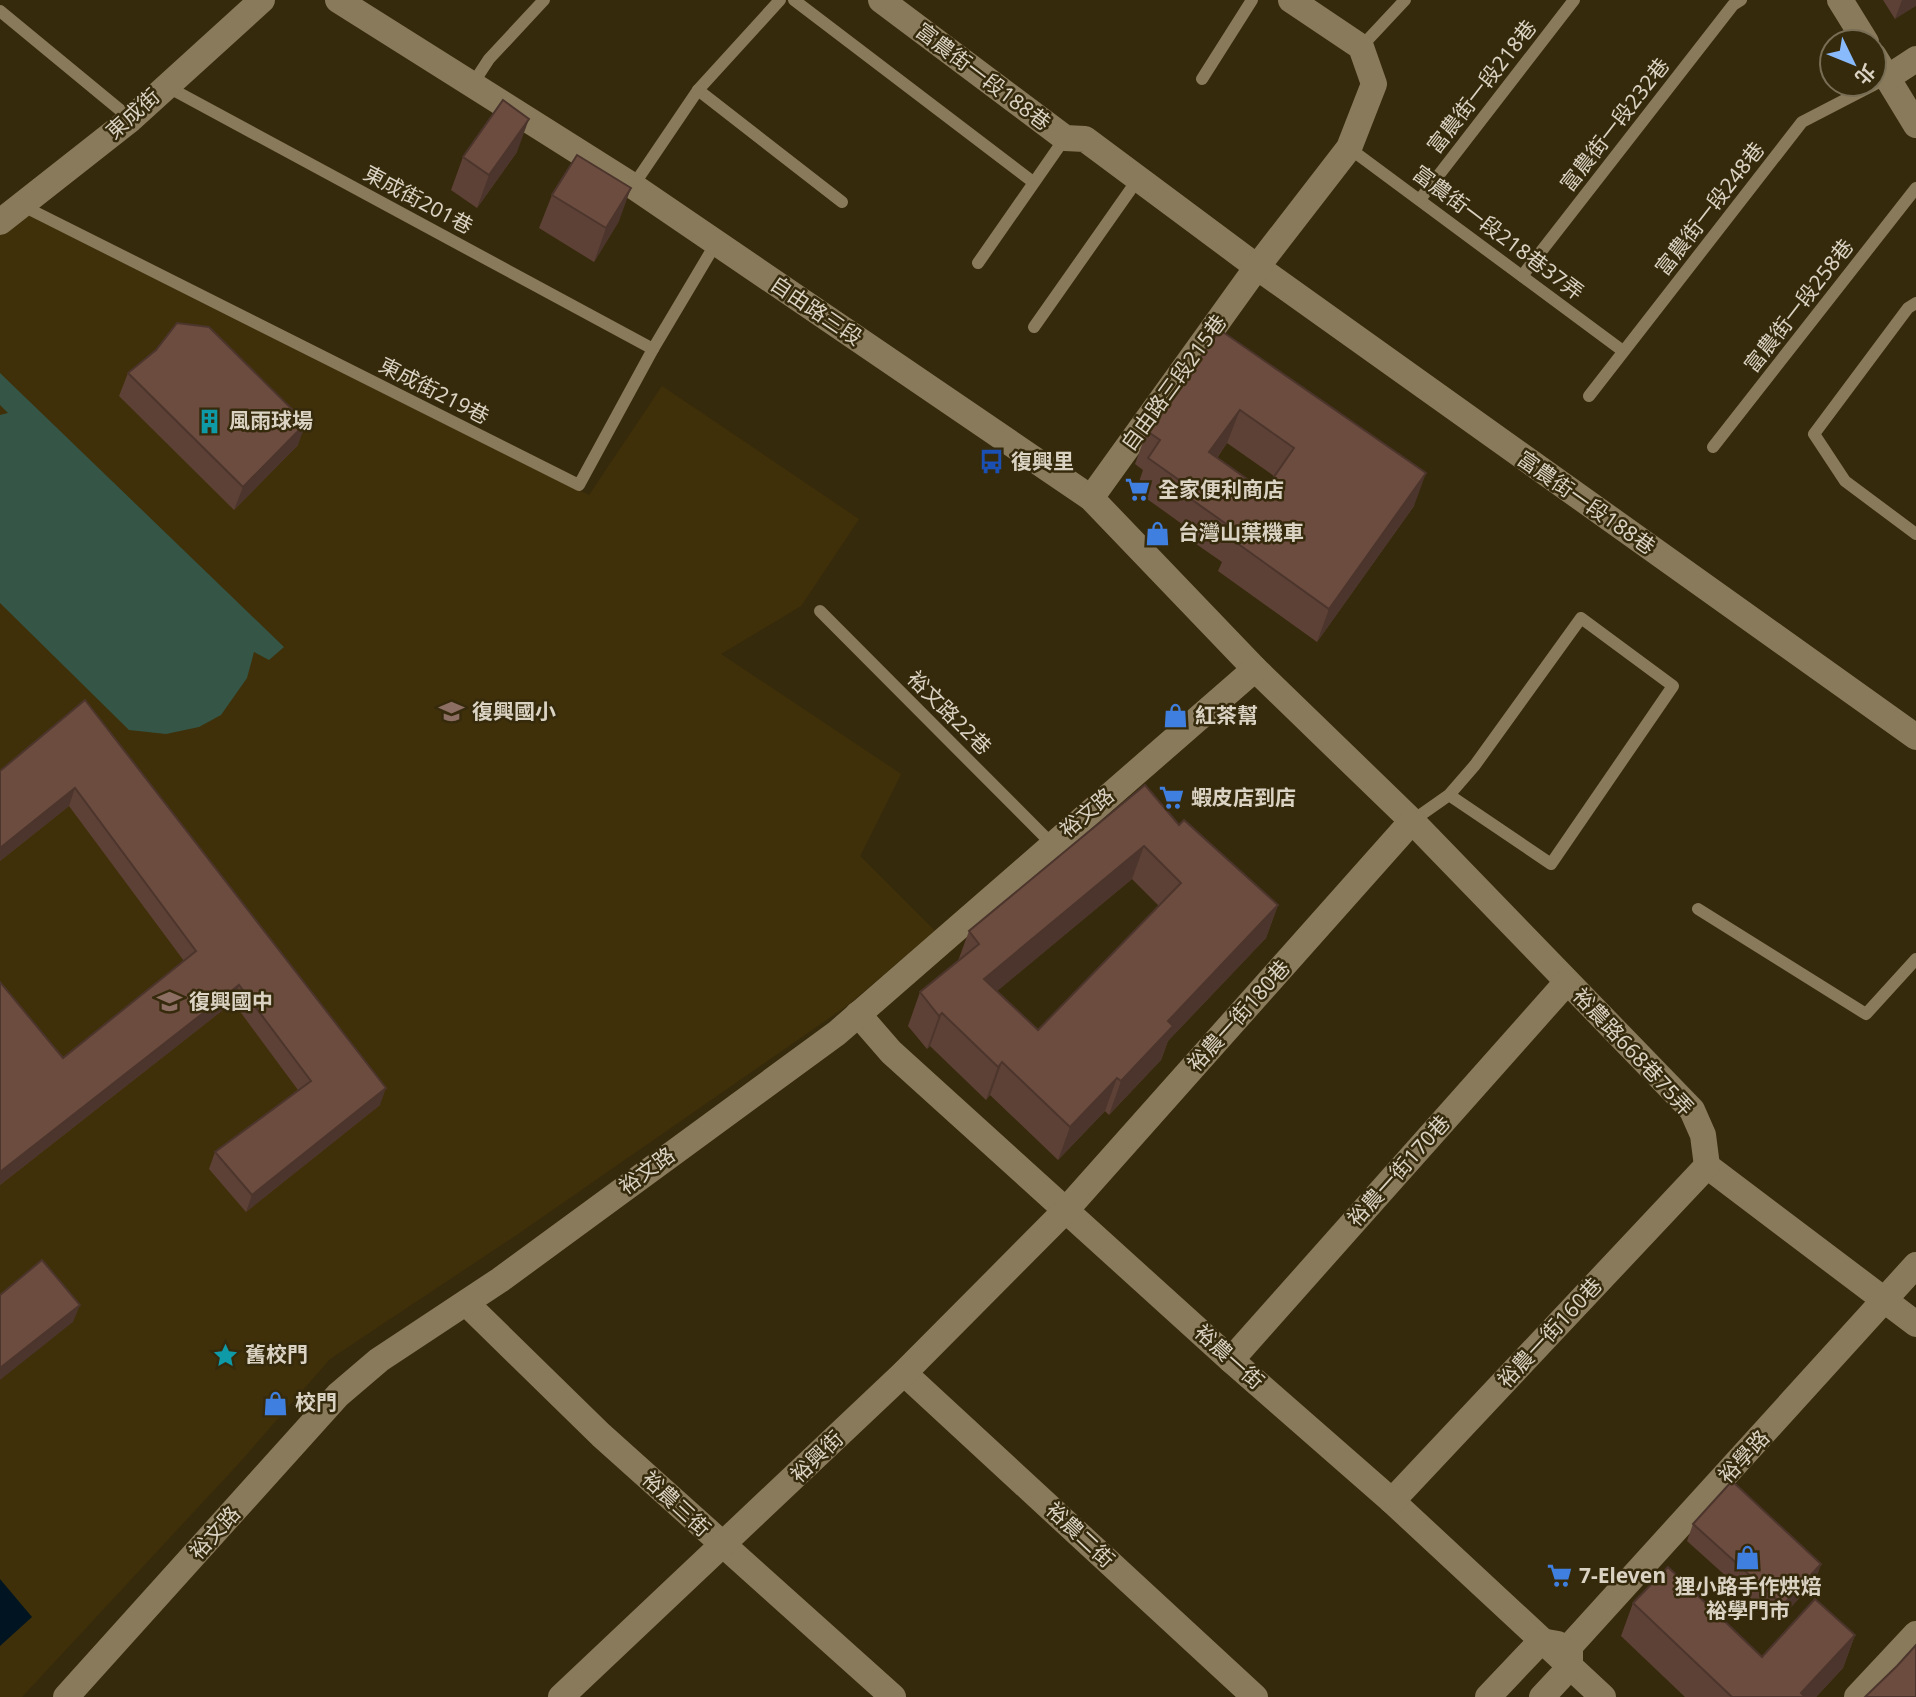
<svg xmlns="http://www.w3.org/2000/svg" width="1916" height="1697" viewBox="0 0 1916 1697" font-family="'Noto Sans','Noto Sans TC',sans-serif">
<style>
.built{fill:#3f3009}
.green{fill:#355546}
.water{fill:#001521}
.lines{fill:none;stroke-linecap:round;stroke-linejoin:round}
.service{stroke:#887a5b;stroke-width:12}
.minor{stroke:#887a5b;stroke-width:26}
.wall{fill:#5d4136;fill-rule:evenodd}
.shaded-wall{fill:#4c352c}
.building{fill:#6c4c3f;stroke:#4c352c;stroke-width:2;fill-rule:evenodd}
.labels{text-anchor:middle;stroke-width:5;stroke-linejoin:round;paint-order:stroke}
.street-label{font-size:21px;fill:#dad2c2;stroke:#362a0c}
.poi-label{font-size:21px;font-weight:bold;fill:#dad2c2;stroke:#362a0c;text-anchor:start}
</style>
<rect width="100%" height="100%" fill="#362a0c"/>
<path class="built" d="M 23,211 L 589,495 L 662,386 L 859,519 L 801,606 L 721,654 L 901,774 L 860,856 L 935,931 L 848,1005 L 518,1234 L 330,1359 L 241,1461 L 22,1697 L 0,1697 L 0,228 Z"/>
<path class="green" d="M 0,373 L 284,647 L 269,660 L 254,652 L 247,678 L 221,715 L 199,727 L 166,734 L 129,730 L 0,603 L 0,415 L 8,413 L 0,405 Z"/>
<path class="water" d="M 0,1579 L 32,1617 L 0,1646 Z"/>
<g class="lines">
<g class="service">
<path d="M 794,0 L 1033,182"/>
<path d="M 0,11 L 131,119"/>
<path d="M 1361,47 L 1405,0"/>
<path d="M 1202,79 L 1252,0"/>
<path d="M 472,85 L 489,59 L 544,0"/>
<path d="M 166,86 L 653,349"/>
<path d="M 698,90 L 842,202"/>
<path d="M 1349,148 L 1623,351"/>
<path d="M 633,186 L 698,90 L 780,0"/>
<path d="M 1421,198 L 1574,0"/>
<path d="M 23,206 L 579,485 L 653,349 L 716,243"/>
<path d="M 978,263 L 1065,138"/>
<path d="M 1522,276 L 1733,5 L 1741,0"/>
<path d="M 1916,303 L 1908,308 L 1814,434 L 1845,481 L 1916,534"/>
<path d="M 1034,327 L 1138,179"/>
<path d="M 1589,396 L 1802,122 L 1887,78"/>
<path d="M 1713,447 L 1916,188"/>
<path d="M 820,611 L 1051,843"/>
<path d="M 1412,821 L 1449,795 L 1475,765 L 1581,618 L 1673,686 L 1551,864 L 1449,795"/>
<path d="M 1698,909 L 1866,1014 L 1916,959"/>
</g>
<g class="minor">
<path d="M 338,0 L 633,186 L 1091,498 L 1255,669 L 1412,821 L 1692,1110 L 1703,1135 L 1707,1166 L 1916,1324"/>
<path d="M 881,0 L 1065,138 L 1085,139 L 1257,267 L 1916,737"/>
<path d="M 1840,0 L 1866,42"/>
<path d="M 1874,56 L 1916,125"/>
<path d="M 1887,78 L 1916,59"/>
<path d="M 0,222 L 131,119 L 262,0"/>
<path d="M 1091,498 L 1257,267 L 1349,148 L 1374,84 L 1361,47 L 1291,0"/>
<path d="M 858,1014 L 891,1052 L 1231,1360 L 1392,1501 L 1603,1697"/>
<path d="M 466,1303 L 601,1435 L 893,1697"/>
<path d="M 1231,1360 L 1567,982"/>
<path d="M 904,1373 L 1255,1697"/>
<path d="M 1392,1501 L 1707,1166"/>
<path d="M 1570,1646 L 1916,1265"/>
<path d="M 66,1697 L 338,1395 L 379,1360 L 500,1280 L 837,1033 L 1255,669"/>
<path d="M 561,1697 L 904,1373 L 1066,1210 L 1412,821"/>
<path d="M 1488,1697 L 1541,1641 L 1558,1644"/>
<path d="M 1542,1697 L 1570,1667 L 1570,1651"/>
<path d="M 1857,1697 L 1916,1634"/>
</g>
</g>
<g class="wall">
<path d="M 1883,0 L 1916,0 L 1895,19 Z"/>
<path d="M 517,152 L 477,208 L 451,190 L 463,157 Z"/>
<path d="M 552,195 L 619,221 L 594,262 L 539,228 Z"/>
<path d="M 1220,330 L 1414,506 L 1317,642 L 1218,571 L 1222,562 L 1179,532 L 1182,524 L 1136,491 L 1143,470 L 1135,464 L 1147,431 ZM 1227,443 L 1274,476 L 1264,491 L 1217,458 Z"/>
<path d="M 128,373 L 298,445 L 234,510 L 119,396 Z"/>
<path d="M 85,700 L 380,1105 L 246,1212 L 209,1169 L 215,1152 L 298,1090 L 233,1002 L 0,1185 L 0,982 L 63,1058 L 184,961 L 69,806 L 0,861 L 0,771 Z"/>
<path d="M 1179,825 L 1278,905 L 1266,938 L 1168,1041 L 1161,1060 L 1109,1115 L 1105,1111 L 1058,1160 L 990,1095 L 986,1100 L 930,1046 L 927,1049 L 908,1026 L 920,992 L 958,961 L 969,931 ZM 1132,879 L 1159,906 L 1038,1030 L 997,991 Z"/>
<path d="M 1693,1524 L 1821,1564 L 1815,1581 L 1777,1622 L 1687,1541 Z"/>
<path d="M 1633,1603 L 1762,1657 L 1855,1635 L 1843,1668 L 1816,1697 L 1685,1697 L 1621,1636 Z"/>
</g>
<g class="shaded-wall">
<path d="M 1902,0 L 1916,0 L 1916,6 L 1895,19 Z"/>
<path d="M 529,119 L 517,152 L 477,208 L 489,175 Z"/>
<path d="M 631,188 L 619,221 L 594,262 L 606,228 Z"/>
<path d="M 1240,410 L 1227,443 L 1197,485 L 1209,452 Z"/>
<path d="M 306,423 L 298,445 L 234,510 L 243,487 Z"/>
<path d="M 1426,473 L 1414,506 L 1317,642 L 1329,609 Z"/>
<path d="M 75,788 L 69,806 L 0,861 L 0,848 Z"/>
<path d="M 1144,846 L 1132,879 L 972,1012 L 984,979 Z"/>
<path d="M 1278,905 L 1266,938 L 1168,1041 L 1161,1060 L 1109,1115 L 1121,1081 L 1168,1021 Z"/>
<path d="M 239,985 L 233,1002 L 0,1185 L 0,1172 Z"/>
<path d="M 942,1013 L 930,1046 L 927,1049 L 939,1016 Z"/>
<path d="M 1002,1062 L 990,1095 L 986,1100 L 998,1067 Z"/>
<path d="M 1117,1078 L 1105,1111 L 1058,1160 L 1070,1127 Z"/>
<path d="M 386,1088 L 380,1105 L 246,1212 L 252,1195 Z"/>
<path d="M 80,1305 L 73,1322 L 0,1380 L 0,1368 Z"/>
<path d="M 1821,1564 L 1815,1581 L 1777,1622 L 1783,1605 Z"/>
<path d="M 1855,1635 L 1843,1668 L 1816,1697 L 1799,1697 L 1801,1693 Z"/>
</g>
<g class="building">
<path d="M 503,100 L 529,119 L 489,175 L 463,157 Z"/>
<path d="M 577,155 L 631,188 L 606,228 L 552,195 Z"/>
<path d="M 177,323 L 209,327 L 306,423 L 243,487 L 128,373 L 156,350 Z"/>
<path d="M 1220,330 L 1426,473 L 1329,609 L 1230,538 L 1236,531 L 1191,499 L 1196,492 L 1148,458 L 1160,440 L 1147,431 ZM 1240,410 L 1294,448 L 1264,491 L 1209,452 Z"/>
<path d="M 85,700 L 386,1088 L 252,1195 L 215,1152 L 311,1081 L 239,985 L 0,1172 L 0,982 L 63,1058 L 196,951 L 75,788 L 0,848 L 0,771 Z"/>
<path d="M 1145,785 L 1179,825 L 1184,820 L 1278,905 L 1168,1021 L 1173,1026 L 1121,1081 L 1117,1078 L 1070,1127 L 1002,1062 L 998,1067 L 942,1013 L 939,1016 L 920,992 L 979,944 L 969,931 ZM 1144,846 L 1181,883 L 1038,1030 L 984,979 Z"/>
<path d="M 42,1260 L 80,1305 L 0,1368 L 0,1295 Z"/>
<path d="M 1732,1481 L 1821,1564 L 1783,1605 L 1693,1524 Z"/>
<path d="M 1668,1567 L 1762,1657 L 1815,1599 L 1855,1635 L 1801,1693 L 1805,1697 L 1732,1697 L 1633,1603 Z"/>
<path d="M 1916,1645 L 1916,1697 L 1865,1697 L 1897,1666 Z"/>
</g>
<defs>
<symbol id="building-bare" viewBox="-9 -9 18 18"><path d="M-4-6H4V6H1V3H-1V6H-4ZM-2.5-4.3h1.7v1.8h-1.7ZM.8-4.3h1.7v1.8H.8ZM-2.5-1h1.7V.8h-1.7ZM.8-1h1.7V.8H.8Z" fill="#0f9aa8" stroke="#362a0c" stroke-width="2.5" paint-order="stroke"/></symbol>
<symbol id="bus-bare" viewBox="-9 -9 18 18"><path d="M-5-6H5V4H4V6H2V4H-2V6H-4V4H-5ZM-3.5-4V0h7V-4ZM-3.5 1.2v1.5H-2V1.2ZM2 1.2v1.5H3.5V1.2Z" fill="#1a4fb4" stroke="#362a0c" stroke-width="2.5" paint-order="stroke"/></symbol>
<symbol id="supermarket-bare" viewBox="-9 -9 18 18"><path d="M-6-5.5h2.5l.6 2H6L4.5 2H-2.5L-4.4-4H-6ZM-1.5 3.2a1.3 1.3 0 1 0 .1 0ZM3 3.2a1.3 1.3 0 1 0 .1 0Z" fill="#3f7fe0" stroke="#362a0c" stroke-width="2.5" paint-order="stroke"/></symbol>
<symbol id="shop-bare" viewBox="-9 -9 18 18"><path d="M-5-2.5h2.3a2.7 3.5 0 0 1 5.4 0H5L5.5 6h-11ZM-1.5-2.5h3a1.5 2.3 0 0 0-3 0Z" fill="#3f7fe0" stroke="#362a0c" stroke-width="2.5" paint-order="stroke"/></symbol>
<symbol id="school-bare" viewBox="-9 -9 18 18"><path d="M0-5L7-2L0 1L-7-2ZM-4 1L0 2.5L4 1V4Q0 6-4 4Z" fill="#8d6e63" stroke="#362a0c" stroke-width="2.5" paint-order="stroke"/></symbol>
<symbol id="sight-bare" viewBox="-9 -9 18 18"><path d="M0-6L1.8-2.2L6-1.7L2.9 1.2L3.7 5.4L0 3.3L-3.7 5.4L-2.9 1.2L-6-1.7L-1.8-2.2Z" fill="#0f9aa8" stroke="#362a0c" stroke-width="2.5" paint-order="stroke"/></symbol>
</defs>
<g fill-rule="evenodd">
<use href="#building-bare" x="192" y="404" width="35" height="35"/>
<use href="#bus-bare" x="974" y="444" width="35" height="35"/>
<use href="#supermarket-bare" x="1120" y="472" width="35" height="35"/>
<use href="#shop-bare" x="1140" y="516" width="35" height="35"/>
<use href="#school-bare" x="434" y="694" width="35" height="35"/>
<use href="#shop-bare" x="1158" y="698" width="35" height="35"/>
<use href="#supermarket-bare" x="1154" y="780" width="35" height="35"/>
<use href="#school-bare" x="152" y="984" width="35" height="35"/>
<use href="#sight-bare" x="208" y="1338" width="35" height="35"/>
<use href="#shop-bare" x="258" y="1386" width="35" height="35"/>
<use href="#shop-bare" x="1730" y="1540" width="35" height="35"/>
<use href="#supermarket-bare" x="1542" y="1558" width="35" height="35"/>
</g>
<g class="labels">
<g class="street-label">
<text transform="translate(983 77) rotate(37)" y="7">富農街一段188巷</text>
<text transform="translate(1482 87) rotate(-52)" y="7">富農街一段218巷</text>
<text transform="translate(133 114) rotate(-42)" y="7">東成街</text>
<text transform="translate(1615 125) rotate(-52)" y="7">富農街一段232巷</text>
<text transform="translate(418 200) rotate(28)" y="7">東成街201巷</text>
<text transform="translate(1710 209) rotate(-52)" y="7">富農街一段248巷</text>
<text transform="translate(1498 233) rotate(37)" y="7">富農街一段218巷37弄</text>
<text transform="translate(1799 306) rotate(-52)" y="7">富農街一段258巷</text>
<text transform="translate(816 311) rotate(34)" y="7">自由路三段</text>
<text transform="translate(1174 383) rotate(-54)" y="7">自由路三段215巷</text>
<text transform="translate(434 391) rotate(27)" y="7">東成街219巷</text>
<text transform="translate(1586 503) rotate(35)" y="7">富農街一段188巷</text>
<text transform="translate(949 713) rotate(45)" y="7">裕文路22巷</text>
<text transform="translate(1087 813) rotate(-40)" y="7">裕文路</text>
<text transform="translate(1239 1016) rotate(-48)" y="7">裕農一街180巷</text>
<text transform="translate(1633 1052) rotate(47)" y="7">裕農路668巷75弄</text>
<text transform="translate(647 1171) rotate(-36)" y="7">裕文路</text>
<text transform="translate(1399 1171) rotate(-48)" y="7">裕農一街170巷</text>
<text transform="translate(1550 1333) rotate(-47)" y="7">裕農一街160巷</text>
<text transform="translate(1229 1357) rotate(42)" y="7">裕農一街</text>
<text transform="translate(817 1457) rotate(-44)" y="7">裕興街</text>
<text transform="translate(1744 1457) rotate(-47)" y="7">裕學路</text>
<text transform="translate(676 1504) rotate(43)" y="7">裕農三街</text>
<text transform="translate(215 1533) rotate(-48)" y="7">裕文路</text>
<text transform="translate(1080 1535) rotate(43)" y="7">裕農二街</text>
</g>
<g class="poi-label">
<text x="229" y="428">風雨球場</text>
<text x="1011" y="469">復興里</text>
<text x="1158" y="497">全家便利商店</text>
<text x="1178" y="540">台灣山葉機車</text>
<text x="472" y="719">復興國小</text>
<text x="1195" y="723">紅茶幫</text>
<text x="1191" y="805">蝦皮店到店</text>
<text x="189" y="1009">復興國中</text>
<text x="245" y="1362">舊校門</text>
<text x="295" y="1410">校門</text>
<text x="1579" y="1583">7-Eleven</text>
<text x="1748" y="1594" text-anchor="middle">狸小路手作烘焙<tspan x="1748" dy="24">裕學門市</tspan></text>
</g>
</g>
<g transform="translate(1853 63) rotate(133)"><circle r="33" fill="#362a0c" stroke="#786d55" stroke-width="2"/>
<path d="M0-5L12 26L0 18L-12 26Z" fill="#88bafc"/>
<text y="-10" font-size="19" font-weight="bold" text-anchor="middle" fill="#dad2c2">北</text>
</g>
</svg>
